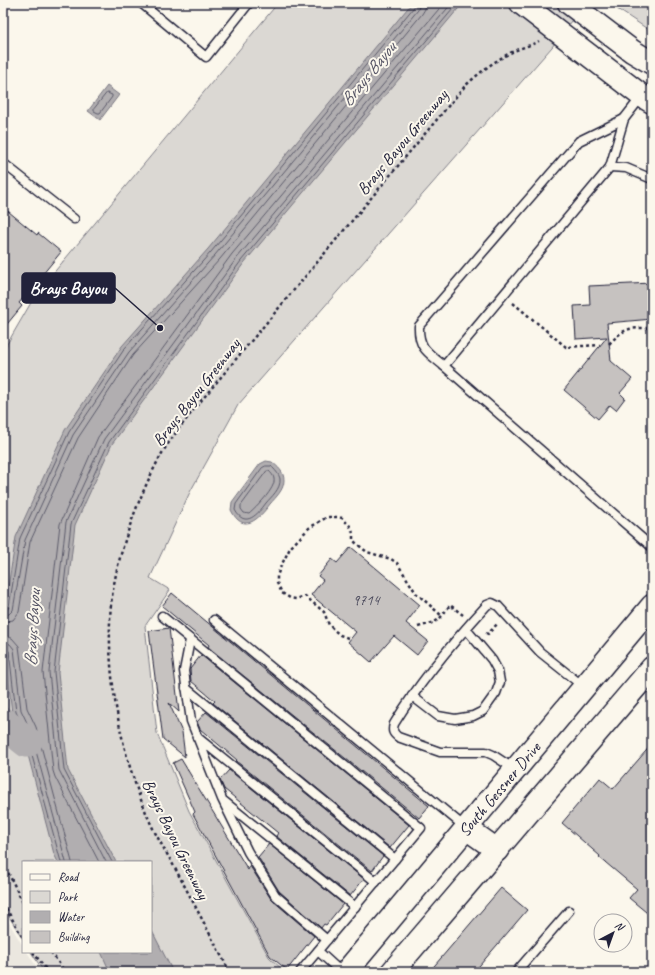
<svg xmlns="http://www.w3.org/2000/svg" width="655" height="975" viewBox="0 0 655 975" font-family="Caveat,sans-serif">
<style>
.built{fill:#ebe7df}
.green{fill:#dbd8d3;stroke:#7e7d87}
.water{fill:#b1aeb0;stroke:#787681}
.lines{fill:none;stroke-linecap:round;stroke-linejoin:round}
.shore{stroke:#5b5a6a;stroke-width:1}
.river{stroke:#b1aeb0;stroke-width:31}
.building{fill:#c6c2c0;stroke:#22223b}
.lane-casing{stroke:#22223b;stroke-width:11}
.secondary-casing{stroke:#22223b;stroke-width:25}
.path{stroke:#22223b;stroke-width:2.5;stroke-dasharray:3 3;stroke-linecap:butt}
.lane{stroke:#fbf7ec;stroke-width:8}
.secondary{stroke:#fbf7ec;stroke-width:22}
.labels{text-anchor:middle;stroke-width:4;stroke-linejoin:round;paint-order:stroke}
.number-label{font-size:15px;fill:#4b4a5c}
.street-label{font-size:17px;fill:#22223b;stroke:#fbf7ec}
.water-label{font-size:18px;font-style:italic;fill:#545364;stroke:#fbf7ec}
.leader{fill:none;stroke:#22223b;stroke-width:1.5}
.callout-dot{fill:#22223b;stroke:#fbf7ec;stroke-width:1.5}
.callout{fill:#22223b;stroke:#22223b;stroke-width:1.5}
.callout-label{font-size:18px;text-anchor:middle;font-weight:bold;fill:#fff}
</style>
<rect width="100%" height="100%" fill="#fbf7ec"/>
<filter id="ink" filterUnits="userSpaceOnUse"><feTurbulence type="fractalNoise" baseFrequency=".025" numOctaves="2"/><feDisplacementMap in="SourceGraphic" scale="8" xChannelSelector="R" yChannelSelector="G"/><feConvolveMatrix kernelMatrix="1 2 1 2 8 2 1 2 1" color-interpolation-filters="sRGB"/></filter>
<g filter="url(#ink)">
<path class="built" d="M 3,913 L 23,946 L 23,952 L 27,952 L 40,972 L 3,972 Z"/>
<g class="green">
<path d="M 278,3 L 576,3 L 579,10 L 552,47 L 238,405 L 190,492 L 150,578 L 170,590 L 145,626 L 157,733 L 189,811 L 269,957 L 285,972 L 44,972 L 31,952 L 151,952 L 151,862 L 23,862 L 23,939 L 3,907 L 3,351 L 36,294 Z"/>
<path d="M 609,3 L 652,3 L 652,32 L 608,3 Z"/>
</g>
<g class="water">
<path d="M 412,3 L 463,3 L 244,263 L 112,444 L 75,525 L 58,673 L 68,770 L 116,862 L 58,862 L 54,854 L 22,732 L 12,713 L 3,636 L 3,619 L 16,537 L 65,430 L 122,346 L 208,249 Z"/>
<path d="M 107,86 L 119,95 L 100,120 L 88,111 Z"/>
<path d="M 266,461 L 272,462 C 278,467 284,472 284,480 C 284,490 276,497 270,504 C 259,519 243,535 231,510 L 232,502 L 260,464 Z"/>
<path d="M 151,929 L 173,972 L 110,972 L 101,952 L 151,952 Z"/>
</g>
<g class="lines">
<g class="shore">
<path d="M 107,93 L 112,95 L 112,97 L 100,113 L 98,113 L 94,111 L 94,109 Z"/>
<path d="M 266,466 L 271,466 C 275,470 279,474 280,479 C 281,489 271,497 266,503 C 258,514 245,529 235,510 L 236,504 L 262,468 Z"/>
<path d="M 267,471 L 269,471 C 271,473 274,476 274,479 C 276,488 256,508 249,514 L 244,513 L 241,509 L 241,506 Z"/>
<path d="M 3,611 L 7,610 L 9,607 L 20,538 L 69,432 L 125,348 L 211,252 L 414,7 L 415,3"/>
<path d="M 3,616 L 9,614 L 13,610 L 25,540 L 73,435 L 129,352 L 215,255 L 418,10 L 420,3"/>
<path d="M 3,622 L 13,620 L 19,612 L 30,542 L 78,438 L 133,355 L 220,259 L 422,14 L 425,9 L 426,3"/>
<path d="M 3,636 L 12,638 L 19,646 L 27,708 L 36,727 L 72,862"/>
<path d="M 3,642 L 10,644 L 14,649 L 21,710 L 30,729 L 66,862"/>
<path d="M 3,647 L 6,648 L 9,651 L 16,712 L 25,730 L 61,862"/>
<path d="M 99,862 L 55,777 L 53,771 L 43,672 L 60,524 L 98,437 L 232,254 L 444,3"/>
<path d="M 106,862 L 59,770 L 49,672 L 66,522 L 104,439 L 237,258 L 452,3"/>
<path d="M 112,862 L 64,770 L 54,672 L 71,524 L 109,442 L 241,261 L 458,3"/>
</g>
<path class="river" d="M 3,723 L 27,742"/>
</g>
<g class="building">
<path d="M 3,207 L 37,235 L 38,233 L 61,252 L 19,303 L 22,306 L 3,329 Z"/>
<path d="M 652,283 L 652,319 L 607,323 L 611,361 L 632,379 L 620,393 L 625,398 L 616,410 L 610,405 L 598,419 L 564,390 L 607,337 L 576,339 L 574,306 L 590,305 L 589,286 Z"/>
<path d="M 351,547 L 420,605 L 406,623 L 428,641 L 417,655 L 394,636 L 371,662 L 348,642 L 356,632 L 311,595 L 323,580 L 318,576 L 332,559 L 337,563 Z"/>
<path d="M 172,593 L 429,806 L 419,818 L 208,647 L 209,645 L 162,606 Z"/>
<path d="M 169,628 L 179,712 L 169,703 L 182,732 L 185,757 L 163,739 L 149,631 Z"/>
<path d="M 201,655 L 409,825 L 390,848 L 213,703 L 215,701 L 191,681 L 190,669 Z"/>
<path d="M 206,712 L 383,856 L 372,871 L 236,761 L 237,760 L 200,729 L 197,722 Z"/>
<path d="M 652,744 L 652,917 L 629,898 L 637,889 L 599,857 L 600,856 L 562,823 L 600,778 L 613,789 Z"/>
<path d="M 181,759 L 248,870 L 250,866 L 271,899 L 314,936 L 287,970 L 270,956 L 193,814 L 195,812 L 173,763 Z"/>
<path d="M 229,770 L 364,879 L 350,896 L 276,836 L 278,833 L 224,789 L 220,780 Z"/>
<path d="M 269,844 L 343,904 L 326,925 L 324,924 L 321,928 L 279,891 L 258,857 Z"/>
<path d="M 501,888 L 527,910 L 474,972 L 429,972 Z"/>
</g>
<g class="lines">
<defs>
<g id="lane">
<path d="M 141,3 L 206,57 L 249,3"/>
<path d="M 642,96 L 624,119 L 610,167 L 444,366 L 652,547"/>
<path d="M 3,163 L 74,219"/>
<path d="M 610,167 L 626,168 L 652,179"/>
<path d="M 444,366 C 429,353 418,349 419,326 L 579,141 L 624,119"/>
<path d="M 162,616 L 421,828 L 300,972"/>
<path d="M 214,620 L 466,828"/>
<path d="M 190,640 L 184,671 L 191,721 L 222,799 L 248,852 L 275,895 L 327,940"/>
<path d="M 186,688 L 395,859"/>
<path d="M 412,696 L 438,716 L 455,719 L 473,716 L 483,711 L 496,693 L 500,682 L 498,671 L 492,660 L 466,629"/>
<path d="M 197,737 L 376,882"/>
<path d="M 514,769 L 493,755 L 486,752 L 440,752 L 398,737 C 393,733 392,731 394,724 C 420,681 453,642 487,605 L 492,603 L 498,606 L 540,652 L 584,687"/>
<path d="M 225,802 L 355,907"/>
<path d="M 318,951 L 341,972"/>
<path d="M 516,972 L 569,911"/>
</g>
<g id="secondary">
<path d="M 521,3 L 642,96 L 652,102"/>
<path d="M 569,3 L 632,51 L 652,63"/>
<path d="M 466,828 L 497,850"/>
<path d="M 346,972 L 652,606"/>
<path d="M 392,972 L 652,668"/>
</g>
</defs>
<use href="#lane" class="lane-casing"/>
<use href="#secondary" class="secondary-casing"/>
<g class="path">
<path d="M 513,303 L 566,347 L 600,345"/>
<path d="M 609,344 C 626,327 628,328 652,328"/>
<path d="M 418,627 C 439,621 437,623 450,605 L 463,615"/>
<path d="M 486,633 L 488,634 L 498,623"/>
<path d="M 348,638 L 340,635 L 334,630 L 329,625 L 324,612 L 305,596 L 296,599 L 290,598 L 282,593 L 277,583 L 277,576 L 280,568 L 290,548 L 309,528 L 327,517 L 339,517 L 342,518 L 350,526 L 353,533 L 353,540 L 357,544 L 367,552 L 391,559 L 397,563 L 416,593 L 442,616"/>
<path d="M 3,862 L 23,903"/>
<path d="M 3,903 L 23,938"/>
<path d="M 33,952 L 48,972"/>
<path d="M 51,952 L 65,972"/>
<path d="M 230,972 C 212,939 195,905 177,872 C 167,853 155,835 147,815 C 122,755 108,686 110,621 C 111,569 136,501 161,455 C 170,439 183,424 195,408 L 465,86 C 479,73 493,62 510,53 C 519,48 530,46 539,41"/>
</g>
<use href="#lane" class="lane"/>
<use href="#secondary" class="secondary"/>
</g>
</g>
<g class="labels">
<g class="number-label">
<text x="366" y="605">9714</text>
</g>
<g class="street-label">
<text transform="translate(402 142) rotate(-50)" y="6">Brays Bayou Greenway</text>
<text transform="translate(196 392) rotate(-52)" y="6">Brays Bayou Greenway</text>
<text transform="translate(499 789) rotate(-50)" y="6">South Gessner Drive</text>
<text transform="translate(176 839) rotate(64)" y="6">Brays Bayou Greenway</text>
</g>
<g class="water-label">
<text transform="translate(368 74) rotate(-51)" y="6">Brays Bayou</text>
<text transform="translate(32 628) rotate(-87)" y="6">Brays Bayou</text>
</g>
</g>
<path class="leader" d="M160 328L115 288"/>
<circle class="callout-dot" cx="160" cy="328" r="4"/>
<rect class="callout" x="22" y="273" width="93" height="30" rx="4"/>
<g class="callout-label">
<text x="68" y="294">Brays Bayou</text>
</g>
<rect width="655" height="975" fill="none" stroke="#fbf7ec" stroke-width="16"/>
<rect x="8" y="8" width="639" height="959" fill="none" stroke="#22223b" stroke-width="1.5" filter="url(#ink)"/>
<rect x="22" y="861" width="130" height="92" fill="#fbf7ec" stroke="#a4a2a5"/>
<rect x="30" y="874" width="20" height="6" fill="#fbf7ec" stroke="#a4a2a5"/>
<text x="58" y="881" font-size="12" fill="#22223b">Road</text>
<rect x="30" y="891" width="20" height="12" fill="#dbd8d3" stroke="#a4a2a5"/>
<text x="58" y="901" font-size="12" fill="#22223b">Park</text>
<rect x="30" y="911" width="20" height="12" fill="#b1aeb0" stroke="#a4a2a5"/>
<text x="58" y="921" font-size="12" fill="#22223b">Water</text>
<rect x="30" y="931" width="20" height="12" fill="#c6c2c0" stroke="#a4a2a5"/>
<text x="58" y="941" font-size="12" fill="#22223b">Building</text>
<g transform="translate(613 933) rotate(41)"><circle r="19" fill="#fbf7ec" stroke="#a4a2a5"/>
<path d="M0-3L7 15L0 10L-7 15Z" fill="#22223b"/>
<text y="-6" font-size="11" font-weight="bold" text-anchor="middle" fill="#22223b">N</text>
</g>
</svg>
